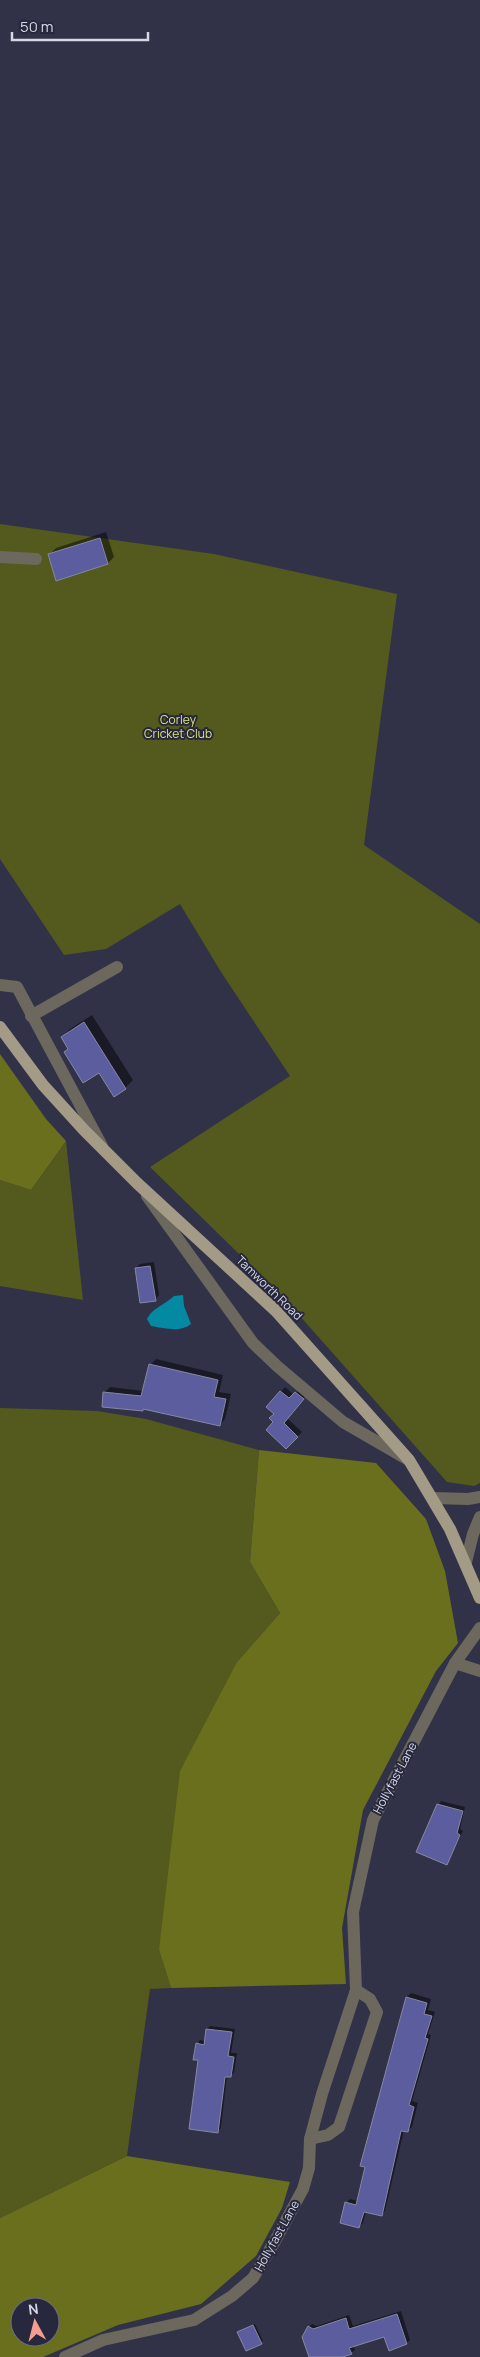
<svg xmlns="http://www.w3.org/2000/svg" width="480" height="2357" viewBox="0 0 480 2357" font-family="Manrope,sans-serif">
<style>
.green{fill:#54591e}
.forest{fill:#6a6f1d;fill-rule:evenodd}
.water{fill:#0489a2}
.shadow{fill:#0007}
.building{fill:#5c5d9e;stroke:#8688a2}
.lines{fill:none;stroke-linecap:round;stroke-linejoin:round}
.minor{stroke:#6c685e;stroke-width:12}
.major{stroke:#a39b85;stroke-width:12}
.labels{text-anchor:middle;stroke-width:4;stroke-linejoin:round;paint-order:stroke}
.park-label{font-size:12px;fill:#dae377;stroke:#27283d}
.street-label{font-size:12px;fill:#d7d8e6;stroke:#27283d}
</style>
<rect width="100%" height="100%" fill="#313248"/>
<g class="green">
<path d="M 0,524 L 214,554 L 397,594 L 364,845 L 480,924 L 480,1483 L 474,1486 L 447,1482 L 283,1297 L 150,1167 L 290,1076 L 221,972 L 180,904 L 106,949 L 64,955 L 0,859 Z"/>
<path d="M 66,1141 L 83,1300 L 0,1286 L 0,1180 L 31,1190 Z"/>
<path d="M 0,1408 L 97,1411 L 146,1419 L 259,1450 L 250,1562 L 280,1613 L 237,1662 L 159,1950 L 171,1988 L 150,1989 L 127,2156 L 0,2218 Z"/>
</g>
<g class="forest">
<path d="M 0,1054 L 46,1119 L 66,1141 L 31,1190 L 0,1180 Z"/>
<path d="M 259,1450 L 376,1463 L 426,1519 L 445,1571 L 458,1643 L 436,1671 L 363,1810 L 342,1928 L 346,1984 L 171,1988 L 159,1950 L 180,1771 L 237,1662 L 280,1613 L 250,1562 Z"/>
<path d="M 127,2156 L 290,2182 L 282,2208 L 256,2256 L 201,2304 L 118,2325 L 43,2357 L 0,2357 L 0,2218 ZM 20,2307 L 50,2307 L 50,2337 L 20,2337 Z"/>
</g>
<path class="water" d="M 183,1295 L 184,1306 L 191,1324 C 180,1333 164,1328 151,1326 L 147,1319 C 152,1308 165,1305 174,1296 Z"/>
<g class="shadow">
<path d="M 106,532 L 114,557 L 108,563 L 49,555 L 56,548 Z"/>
<path d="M 92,1015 L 133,1080 L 125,1088 L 69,1048 L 62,1037 L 70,1029 Z"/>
<path d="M 154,1262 L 159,1295 L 155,1300 L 136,1268 L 140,1264 Z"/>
<path d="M 156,1359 L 223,1375 L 219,1392 L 231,1394 L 225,1419 L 220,1425 L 145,1408 L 142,1410 L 105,1392 L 110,1387 L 144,1391 L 151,1364 Z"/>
<path d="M 285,1387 L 294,1395 L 300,1389 L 307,1394 L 287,1418 L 302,1432 L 286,1448 L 275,1422 L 275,1414 L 267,1407 Z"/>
<path d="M 441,1801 L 465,1807 L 460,1829 L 463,1831 L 446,1864 L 438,1805 Z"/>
<path d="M 411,1993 L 431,1999 L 428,2010 L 435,2012 L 428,2034 L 431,2035 L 412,2101 L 418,2103 L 412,2127 L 407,2131 L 404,2130 L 385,2211 L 381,2215 L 366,2212 L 363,2223 L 359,2227 L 346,2203 L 350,2199 L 358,2201 L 367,2166 L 361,2165 L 407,1997 Z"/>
<path d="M 210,2026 L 235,2029 L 231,2053 L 237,2053 L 234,2073 L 230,2076 L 227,2076 L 221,2128 L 218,2131 L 197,2044 L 200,2040 L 205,2041 L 207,2029 Z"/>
<path d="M 401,2311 L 410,2340 L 407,2343 L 385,2335 L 353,2345 L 355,2350 L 351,2353 L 339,2357 L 310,2357 L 309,2327 L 312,2324 L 317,2326 L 349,2315 L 353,2326 Z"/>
<path d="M 255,2324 L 263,2341 L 247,2350 L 240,2331 Z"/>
</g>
<g class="building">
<path d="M 100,538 L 108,564 L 56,581 L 48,554 Z"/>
<path d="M 84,1022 L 126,1089 L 114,1097 L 99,1073 L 83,1083 L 64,1052 L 68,1049 L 61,1037 Z"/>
<path d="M 150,1266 L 156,1301 L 140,1303 L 135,1268 Z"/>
<path d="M 149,1364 L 218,1380 L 214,1397 L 226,1399 L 220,1426 L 143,1409 L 143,1411 L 102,1407 L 103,1392 L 141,1396 Z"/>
<path d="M 280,1391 L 289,1398 L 295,1392 L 304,1399 L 284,1423 L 298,1437 L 286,1449 L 266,1430 L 273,1422 L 269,1418 L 274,1414 L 266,1407 Z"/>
<path d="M 437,1804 L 463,1811 L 457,1833 L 460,1835 L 447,1865 L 416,1852 Z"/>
<path d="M 406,1997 L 427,2003 L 424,2014 L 432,2016 L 425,2038 L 428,2039 L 409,2105 L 414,2107 L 408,2132 L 401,2131 L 382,2216 L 364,2212 L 359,2228 L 340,2223 L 345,2202 L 356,2205 L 365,2167 L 360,2166 Z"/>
<path d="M 206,2029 L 232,2032 L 228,2056 L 234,2057 L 231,2077 L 225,2077 L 218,2133 L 189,2129 L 198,2060 L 193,2060 L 196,2043 L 204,2045 Z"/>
<path d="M 397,2314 L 407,2344 L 389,2351 L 384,2337 L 349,2348 L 352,2354 L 343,2357 L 309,2357 L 302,2337 L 308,2326 L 313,2329 L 346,2318 L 349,2329 Z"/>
<path d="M 253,2325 L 262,2344 L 246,2351 L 237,2332 Z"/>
</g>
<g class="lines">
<g class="minor">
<path d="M 0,557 L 36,559"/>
<path d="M 0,985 L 17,987 L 102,1146"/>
<path d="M 31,1016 L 117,967"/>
<path d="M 147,1196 L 253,1343 L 277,1366 L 343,1422 L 407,1459"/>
<path d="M 433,1498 L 468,1499 L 480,1497"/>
<path d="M 466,1562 L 473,1534 L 480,1517"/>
<path d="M 455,1663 L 480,1671"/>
<path d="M 310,2139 L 328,2135 L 339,2127 L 377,2012 L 370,1999 L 356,1990"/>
<path d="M 65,2357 L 103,2340 L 194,2320 L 232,2296 L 253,2278 L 275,2241 L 303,2189 L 309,2168 L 310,2139 L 322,2094 L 356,1990 L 353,1912 L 373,1820 L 455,1663 L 480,1628"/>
</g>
<path class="major" d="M 0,1027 L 43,1085 L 84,1130 L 137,1183 L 276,1311 L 409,1460 L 450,1529 L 480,1598"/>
</g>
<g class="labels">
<g class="park-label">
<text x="178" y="724">Corley<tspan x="178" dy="14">Cricket Club</tspan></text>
</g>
<g class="street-label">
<text transform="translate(269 1288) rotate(44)" y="4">Tamworth Road</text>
<text transform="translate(395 1778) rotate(-62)" y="4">Hollyfast Lane</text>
<text transform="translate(277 2236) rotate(-61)" y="4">Hollyfast Lane</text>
</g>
</g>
<g transform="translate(35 2322) rotate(353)"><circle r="24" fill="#27283d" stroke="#6d6e81"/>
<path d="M0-4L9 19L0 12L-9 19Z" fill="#f59c90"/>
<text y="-8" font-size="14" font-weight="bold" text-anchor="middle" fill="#d7d8e6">N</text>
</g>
<path d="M12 32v8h136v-8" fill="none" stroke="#d7d8e6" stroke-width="2.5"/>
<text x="20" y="32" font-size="15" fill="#d7d8e6" stroke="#27283d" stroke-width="4" paint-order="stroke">50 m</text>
</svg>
